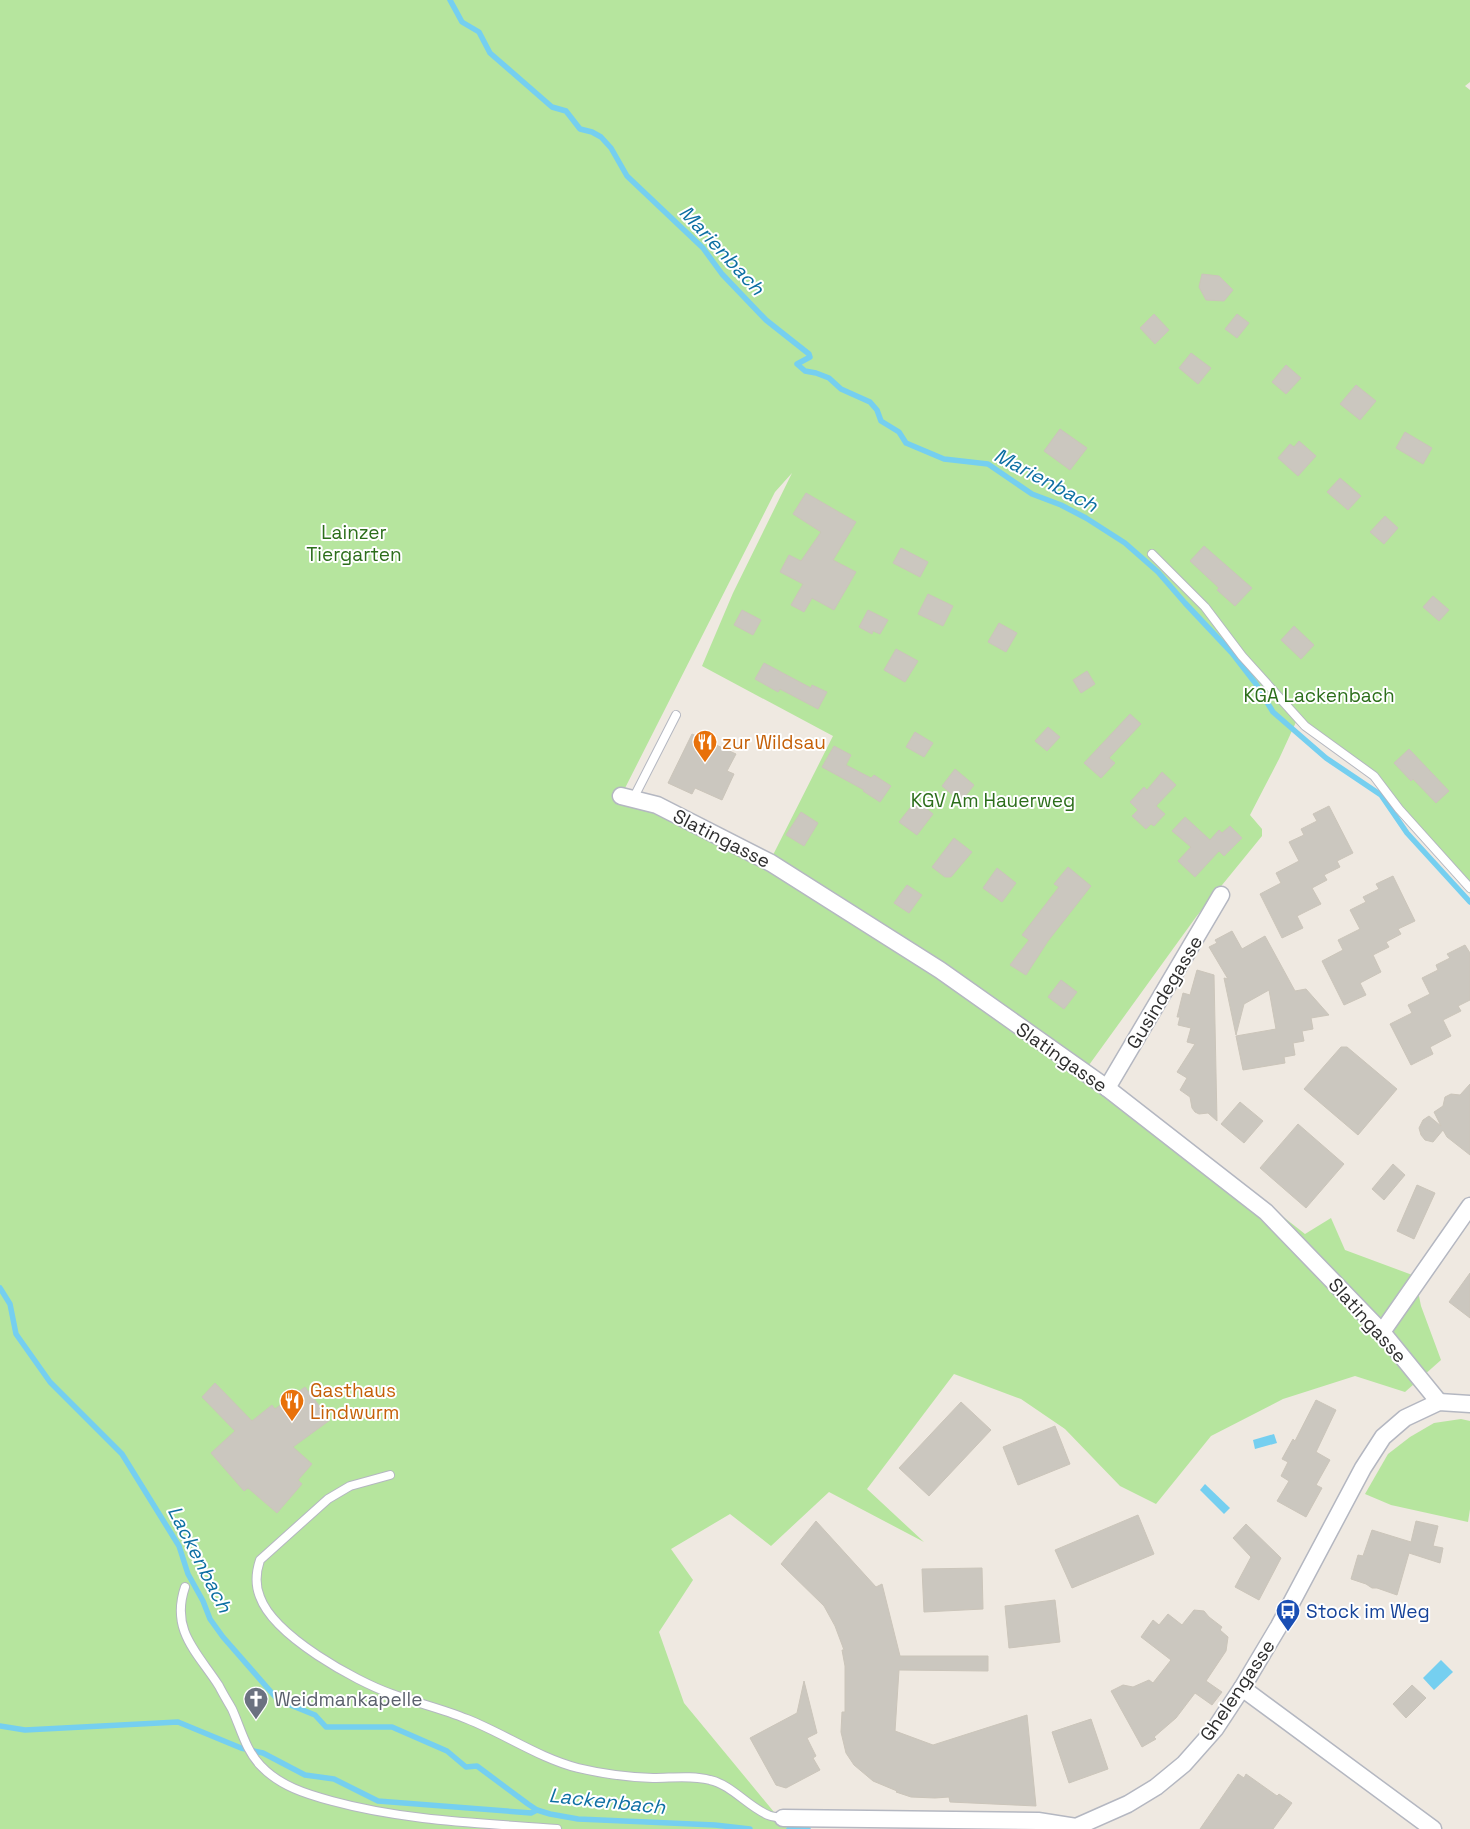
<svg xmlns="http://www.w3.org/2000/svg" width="1470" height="1829" viewBox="0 0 1470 1829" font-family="'Space Grotesk',sans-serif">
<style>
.green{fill:#b6e59e;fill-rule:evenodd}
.water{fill:#75cff0}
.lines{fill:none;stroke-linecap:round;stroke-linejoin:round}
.stream{stroke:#75cff0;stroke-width:5.5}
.building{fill:#cbc7bf;stroke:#cbc5ba}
.lane-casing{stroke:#b4b7c1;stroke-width:10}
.street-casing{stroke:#b4b7c1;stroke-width:19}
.lane{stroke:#fff;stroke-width:8}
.street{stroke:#fff;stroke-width:16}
.labels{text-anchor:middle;stroke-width:4;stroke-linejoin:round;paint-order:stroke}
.park-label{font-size:19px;fill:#2c6e1b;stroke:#fff}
.food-label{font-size:19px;fill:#c56008;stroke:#fff;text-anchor:start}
.street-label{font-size:19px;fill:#2e2e2e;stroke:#fff}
.transit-label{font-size:19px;fill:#164399;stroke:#fff;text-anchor:start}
.worship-label{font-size:19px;fill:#5b616d;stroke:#fff;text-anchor:start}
.water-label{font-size:20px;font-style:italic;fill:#0d6fa3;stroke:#fff}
</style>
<rect width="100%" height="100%" fill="#efe9e1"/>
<g class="green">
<path d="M 0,0 L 1470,0 L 1470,82 L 1465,86 L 1470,90 L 1470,894 L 1408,823 L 1371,778 L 1296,722 L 1279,759 L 1250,815 L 1262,829 L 1262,836 L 1196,917 L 1089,1065 L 1305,1234 L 1331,1218 L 1345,1250 L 1415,1276 L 1421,1306 L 1441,1360 L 1405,1392 L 1355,1376 L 1283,1399 L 1211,1436 L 1156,1504 L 1120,1486 L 1065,1429 L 1021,1399 L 954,1374 L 867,1489 L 924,1542 L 829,1492 L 771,1546 L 730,1514 L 671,1549 L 693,1580 L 659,1632 L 684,1703 L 788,1829 L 0,1829 ZM 792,473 L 733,593 L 702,666 L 833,736 L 773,855 L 658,798 L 630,789 L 623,804 L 621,796 L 775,492 Z"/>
<path d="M 1461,1419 L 1470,1421 L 1470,1509 L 1468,1522 L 1391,1505 L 1365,1494 L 1388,1454 L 1410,1437 L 1434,1423 Z"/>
</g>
<g class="water">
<path d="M 1274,1434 L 1277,1443 L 1255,1449 L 1253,1440 Z"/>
<path d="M 1205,1484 L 1230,1508 L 1224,1514 L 1200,1490 Z"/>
<path d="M 1441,1660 L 1453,1672 L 1434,1690 L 1423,1678 Z"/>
</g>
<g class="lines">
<g class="stream">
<path d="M 450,0 L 462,22 L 479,32 L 490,53 L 552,107 L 566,111 L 580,129 L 592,132 L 601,137 L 611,148 L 627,176 L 703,248 L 722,274 L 766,320 L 809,354 L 810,357 L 797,364 L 805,371 L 816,373 L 829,378 L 841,389 L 870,402 L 877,410 L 881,421 L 899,432 L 906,443 L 944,459 L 988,464 L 1032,494 L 1061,505 L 1086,518 L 1125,543 L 1158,572 L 1185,603 L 1232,653 L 1256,684 L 1273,712 L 1326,758 L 1381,795 L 1407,833 L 1470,902"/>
<path d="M 0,1288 L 10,1304 L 16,1334 L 50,1382 L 122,1454 L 179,1546 L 188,1574 L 203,1601 L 210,1619 L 223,1637 L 278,1700 L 315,1715 L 326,1727 L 392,1727 L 447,1751 L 466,1767 L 477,1766 L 528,1804 L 537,1810 L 550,1814 L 578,1819 L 715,1825 L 750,1829"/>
<path d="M 0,1726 L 25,1730 L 178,1722 L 241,1748 L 263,1753 L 305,1775 L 334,1779 L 378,1801 L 531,1813 L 537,1810"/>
<path d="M 789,1829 L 808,1829"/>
</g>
</g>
<g class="building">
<path d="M 1202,274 L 1219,276 L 1233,290 L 1224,301 L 1206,300 L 1199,287 Z"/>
<path d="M 1154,314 L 1169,330 L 1155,344 L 1140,328 Z"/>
<path d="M 1237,314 L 1249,323 L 1237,338 L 1225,329 Z"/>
<path d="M 1191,353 L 1211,368 L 1198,384 L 1179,368 Z"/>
<path d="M 1286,365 L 1301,378 L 1286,394 L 1272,382 Z"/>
<path d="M 1356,385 L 1376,401 L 1360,420 L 1340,404 Z"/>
<path d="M 1060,429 L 1087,448 L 1070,470 L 1044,451 Z"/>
<path d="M 1405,432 L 1432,448 L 1423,464 L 1396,448 Z"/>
<path d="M 1299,441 L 1316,456 L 1298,476 L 1278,458 L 1290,444 L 1294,447 Z"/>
<path d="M 1340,478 L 1361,496 L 1348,510 L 1327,492 Z"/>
<path d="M 806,493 L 856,522 L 833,560 L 856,572 L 834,610 L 812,598 L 804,612 L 791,605 L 803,584 L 780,572 L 789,555 L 801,561 L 821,532 L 793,514 Z"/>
<path d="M 1385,516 L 1398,528 L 1384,544 L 1370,532 Z"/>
<path d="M 1204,546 L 1252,588 L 1235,606 L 1217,590 L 1219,588 L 1190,561 Z"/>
<path d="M 901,548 L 928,562 L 920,577 L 893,563 Z"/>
<path d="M 928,594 L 953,606 L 943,626 L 918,614 Z"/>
<path d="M 1433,596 L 1449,610 L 1439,621 L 1423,607 Z"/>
<path d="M 742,610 L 761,620 L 753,635 L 734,625 Z"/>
<path d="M 868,610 L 888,620 L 880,634 L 873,631 L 872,634 L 859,627 Z"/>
<path d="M 999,623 L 1017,633 L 1006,652 L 988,642 Z"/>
<path d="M 1294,626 L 1314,645 L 1301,659 L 1281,640 Z"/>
<path d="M 896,649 L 918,661 L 905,682 L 884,670 Z"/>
<path d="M 764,663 L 811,688 L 812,685 L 827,692 L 818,709 L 780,689 L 778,692 L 755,679 Z"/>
<path d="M 1087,671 L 1095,684 L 1081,693 L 1073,680 Z"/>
<path d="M 1130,714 L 1141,724 L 1109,758 L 1115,763 L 1101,778 L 1084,763 Z"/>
<path d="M 1048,727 L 1060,737 L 1047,751 L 1035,741 Z"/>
<path d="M 915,732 L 933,743 L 924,757 L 906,747 Z"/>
<path d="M 692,734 L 736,754 L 727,771 L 734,774 L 722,800 L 695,788 L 692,794 L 668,783 Z"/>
<path d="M 834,746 L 851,755 L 846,765 L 871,778 L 874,775 L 891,786 L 880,802 L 863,791 L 864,790 L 822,767 Z"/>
<path d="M 1409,749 L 1449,791 L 1436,803 L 1413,779 L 1411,781 L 1394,763 Z"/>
<path d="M 955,769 L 974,785 L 961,802 L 942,786 Z"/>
<path d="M 1162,772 L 1176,785 L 1156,806 L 1165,814 L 1154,826 L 1151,824 L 1146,829 L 1132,816 L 1138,810 L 1130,802 L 1144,787 L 1147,790 Z"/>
<path d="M 914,803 L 918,806 L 920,803 L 933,814 L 917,835 L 899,822 Z"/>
<path d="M 1329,806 L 1353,853 L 1337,861 L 1340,867 L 1324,875 L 1327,880 L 1312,888 L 1321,904 L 1297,916 L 1303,928 L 1282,938 L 1260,894 L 1281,883 L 1276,873 L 1299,861 L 1289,842 L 1304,835 L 1301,829 L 1317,821 L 1313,814 Z"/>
<path d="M 801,812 L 818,823 L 804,846 L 786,835 Z"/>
<path d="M 1185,817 L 1210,840 L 1219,830 L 1222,833 L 1230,826 L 1242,838 L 1224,856 L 1219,851 L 1195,877 L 1178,861 L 1191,847 L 1172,831 Z"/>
<path d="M 954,838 L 972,852 L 951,877 L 945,877 L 932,867 Z"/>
<path d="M 1068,867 L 1091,886 L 1048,941 L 1026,975 L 1010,965 L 1029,940 L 1022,935 L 1059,887 L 1054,884 Z"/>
<path d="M 997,868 L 1016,883 L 1002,902 L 983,888 Z"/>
<path d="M 1393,876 L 1415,921 L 1398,929 L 1401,934 L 1386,942 L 1389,947 L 1373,955 L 1381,972 L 1360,983 L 1366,995 L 1344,1005 L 1322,961 L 1343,950 L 1338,940 L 1360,929 L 1350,910 L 1366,902 L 1363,897 L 1379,889 L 1376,884 Z"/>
<path d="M 907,885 L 922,895 L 909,913 L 894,903 Z"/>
<path d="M 1232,931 L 1242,949 L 1265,936 L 1295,991 L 1306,989 L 1329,1015 L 1311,1018 L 1313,1029 L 1302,1031 L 1304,1041 L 1293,1043 L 1295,1055 L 1284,1057 L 1285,1063 L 1243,1070 L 1236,1036 L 1276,1029 L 1269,990 L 1244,1004 L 1236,1035 L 1224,978 L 1228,979 L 1209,947 L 1217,943 L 1215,940 Z"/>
<path d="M 1465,945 L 1470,953 L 1470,1000 L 1458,1006 L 1461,1011 L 1443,1020 L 1451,1036 L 1430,1047 L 1433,1054 L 1411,1065 L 1390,1024 L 1412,1013 L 1408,1005 L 1430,994 L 1422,978 L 1438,970 L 1436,965 L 1450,958 L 1447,954 Z"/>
<path d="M 1197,970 L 1214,975 L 1217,1121 L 1208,1113 L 1199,1114 L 1195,1112 L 1192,1108 L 1190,1097 L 1180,1090 L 1187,1078 L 1177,1072 L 1195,1044 L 1187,1042 L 1191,1028 L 1178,1025 L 1180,1017 L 1177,1017 L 1183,993 L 1190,995 Z"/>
<path d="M 1061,980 L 1077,992 L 1064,1009 L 1048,997 Z"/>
<path d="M 1341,1047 L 1347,1047 L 1397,1089 L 1358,1135 L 1304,1089 Z"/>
<path d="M 1470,1084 L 1470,1155 L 1447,1137 L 1443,1130 L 1433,1142 L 1425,1140 L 1421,1135 L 1419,1128 L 1423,1120 L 1429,1116 L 1441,1126 L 1434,1112 L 1443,1106 L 1445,1097 L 1451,1094 L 1460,1095 Z"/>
<path d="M 1240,1102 L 1263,1121 L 1244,1143 L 1221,1124 Z"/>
<path d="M 1298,1124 L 1344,1164 L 1306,1208 L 1260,1168 Z"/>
<path d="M 1393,1164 L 1405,1175 L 1384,1200 L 1372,1189 Z"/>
<path d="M 1417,1185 L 1435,1193 L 1414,1239 L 1397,1231 Z"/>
<path d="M 1470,1273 L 1470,1318 L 1449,1302 Z"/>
<path d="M 215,1383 L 252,1421 L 272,1405 L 275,1409 L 305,1387 L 330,1420 L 293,1447 L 312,1464 L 298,1480 L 302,1484 L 277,1513 L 248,1488 L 244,1491 L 211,1453 L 235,1431 L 202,1397 Z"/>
<path d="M 1316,1400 L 1336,1410 L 1316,1452 L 1330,1460 L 1316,1485 L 1322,1488 L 1306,1517 L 1277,1501 L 1289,1481 L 1281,1476 L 1288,1462 L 1282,1459 L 1293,1439 L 1295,1441 Z"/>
<path d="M 961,1402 L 991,1430 L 929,1496 L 899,1468 Z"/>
<path d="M 1055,1426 L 1070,1464 L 1018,1485 L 1003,1447 Z"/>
<path d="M 1138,1515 L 1154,1554 L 1072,1588 L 1055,1550 Z"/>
<path d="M 816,1521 L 876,1587 L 882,1584 L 900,1656 L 988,1656 L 988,1671 L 899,1670 L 895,1731 L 933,1745 L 1027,1715 L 1036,1806 L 950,1802 L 949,1797 L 935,1798 L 911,1797 L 896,1792 L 897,1791 L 873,1781 L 854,1765 L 846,1753 L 841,1732 L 842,1712 L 845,1712 L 845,1666 L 842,1650 L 844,1650 L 835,1626 L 824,1606 L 781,1564 Z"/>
<path d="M 1416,1521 L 1438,1526 L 1433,1546 L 1443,1548 L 1440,1563 L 1409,1553 L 1397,1595 L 1377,1588 L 1372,1588 L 1366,1584 L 1351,1579 L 1358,1555 L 1363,1556 L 1372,1530 L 1411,1542 Z"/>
<path d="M 1246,1524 L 1281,1558 L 1259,1600 L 1235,1587 L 1251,1557 L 1233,1538 Z"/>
<path d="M 982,1568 L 983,1609 L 924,1612 L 922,1569 Z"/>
<path d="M 1055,1600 L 1060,1642 L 1009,1648 L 1005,1606 Z"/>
<path d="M 1194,1610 L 1204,1611 L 1209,1617 L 1222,1627 L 1220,1630 L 1228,1637 L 1226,1651 L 1206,1681 L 1222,1692 L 1212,1705 L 1195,1693 L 1176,1718 L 1154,1737 L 1156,1739 L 1142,1747 L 1111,1691 L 1123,1685 L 1133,1687 L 1149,1680 L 1153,1683 L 1171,1660 L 1141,1637 L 1153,1620 L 1159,1625 L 1168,1614 L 1182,1625 Z"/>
<path d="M 804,1681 L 817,1733 L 807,1738 L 816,1756 L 813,1758 L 820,1770 L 786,1788 L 776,1785 L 750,1738 L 797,1713 Z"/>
<path d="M 1412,1685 L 1426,1698 L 1406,1718 L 1393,1704 Z"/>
<path d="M 1091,1719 L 1108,1769 L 1069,1783 L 1052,1732 Z"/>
<path d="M 1238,1774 L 1244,1778 L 1246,1774 L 1277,1796 L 1279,1794 L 1292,1803 L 1273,1829 L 1200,1829 Z"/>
</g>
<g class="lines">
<defs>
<g id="lane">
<path d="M 1152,554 L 1205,607 L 1242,656 L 1305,726 L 1374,776 L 1399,809 L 1470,888"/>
<path d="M 633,799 L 676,715"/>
<path d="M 390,1475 L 350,1486 L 328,1499 L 260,1560 C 256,1572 255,1585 260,1597 C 274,1636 355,1681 392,1694 C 417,1703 443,1709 467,1719 C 505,1734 539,1758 578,1768 C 603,1774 628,1777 653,1778 C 672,1778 692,1775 710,1780 C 732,1785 747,1806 768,1815 C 772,1817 778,1817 783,1818"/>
<path d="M 185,1587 C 170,1631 198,1653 219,1686 C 223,1694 228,1702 232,1709 C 241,1729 246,1751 261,1766 C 280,1786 306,1794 332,1801 C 405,1821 482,1823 557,1829"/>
</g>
<g id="street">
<path d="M 621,796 L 657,805 L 771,863 L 940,970 L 1107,1088 L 1266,1212 L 1382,1332 L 1439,1402"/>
<path d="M 1107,1088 L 1221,895"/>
<path d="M 1382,1332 L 1470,1206"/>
<path d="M 1242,1688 L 1433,1829"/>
<path d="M 783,1818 L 1038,1821 L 1076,1827 L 1128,1804 L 1156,1787 L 1184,1764 L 1215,1729 L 1242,1688 L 1279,1626 L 1363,1468 L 1383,1437 L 1405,1418 L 1439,1402 L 1470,1404"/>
</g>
</defs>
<use href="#lane" class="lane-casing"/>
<use href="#street" class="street-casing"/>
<use href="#lane" class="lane"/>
<use href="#street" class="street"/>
</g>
<defs>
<symbol id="restaurant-pin" viewBox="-11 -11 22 30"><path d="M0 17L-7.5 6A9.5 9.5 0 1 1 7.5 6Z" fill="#e8710a" stroke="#fff"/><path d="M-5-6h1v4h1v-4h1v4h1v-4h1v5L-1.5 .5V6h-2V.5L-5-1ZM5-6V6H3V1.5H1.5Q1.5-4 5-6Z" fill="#fff"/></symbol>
<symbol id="bus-pin" viewBox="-11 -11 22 30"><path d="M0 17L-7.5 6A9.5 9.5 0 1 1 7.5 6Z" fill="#1a4fb4" stroke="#fff"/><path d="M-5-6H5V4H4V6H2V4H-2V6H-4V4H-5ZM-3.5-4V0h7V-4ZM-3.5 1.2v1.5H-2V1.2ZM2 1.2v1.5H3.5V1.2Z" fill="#fff"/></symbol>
<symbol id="church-pin" viewBox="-11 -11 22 30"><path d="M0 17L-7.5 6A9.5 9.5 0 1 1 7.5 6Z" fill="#6b7280" stroke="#fff"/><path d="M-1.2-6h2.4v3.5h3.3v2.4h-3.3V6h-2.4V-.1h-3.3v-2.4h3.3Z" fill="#fff"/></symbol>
</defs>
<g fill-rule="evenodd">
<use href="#restaurant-pin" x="691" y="728" width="28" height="38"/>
<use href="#restaurant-pin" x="278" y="1387" width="28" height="38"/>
<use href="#bus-pin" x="1274" y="1597" width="28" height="38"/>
<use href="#church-pin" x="242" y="1685" width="28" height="38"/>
</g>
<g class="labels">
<g class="park-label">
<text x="354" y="539">Lainzer<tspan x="354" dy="22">Tiergarten</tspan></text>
<text x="1319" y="702">KGA Lackenbach</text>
<text x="993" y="807">KGV Am Hauerweg</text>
</g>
<g class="food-label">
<text x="722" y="749">zur Wildsau</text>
<text x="310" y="1397">Gasthaus<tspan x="310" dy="22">Lindwurm</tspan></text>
</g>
<g class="street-label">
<text transform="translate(722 838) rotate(27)" y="7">Slatingasse</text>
<text transform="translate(1164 992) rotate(-59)" y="7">Gusindegasse</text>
<text transform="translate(1062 1057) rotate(35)" y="7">Slatingasse</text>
<text transform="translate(1368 1320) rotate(48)" y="7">Slatingasse</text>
<text transform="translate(1237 1690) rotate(-56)" y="7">Ghelengasse</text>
</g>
<g class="transit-label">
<text x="1306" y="1618">Stock im Weg</text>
</g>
<g class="worship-label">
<text x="274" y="1706">Weidmankapelle</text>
</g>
<g class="water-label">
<text transform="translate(722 250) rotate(47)" y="7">Marienbach</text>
<text transform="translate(1046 480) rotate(28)" y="7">Marienbach</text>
<text transform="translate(200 1559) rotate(63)" y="7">Lackenbach</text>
<text transform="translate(607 1801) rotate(6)" y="7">Lackenbach</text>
</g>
</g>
</svg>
